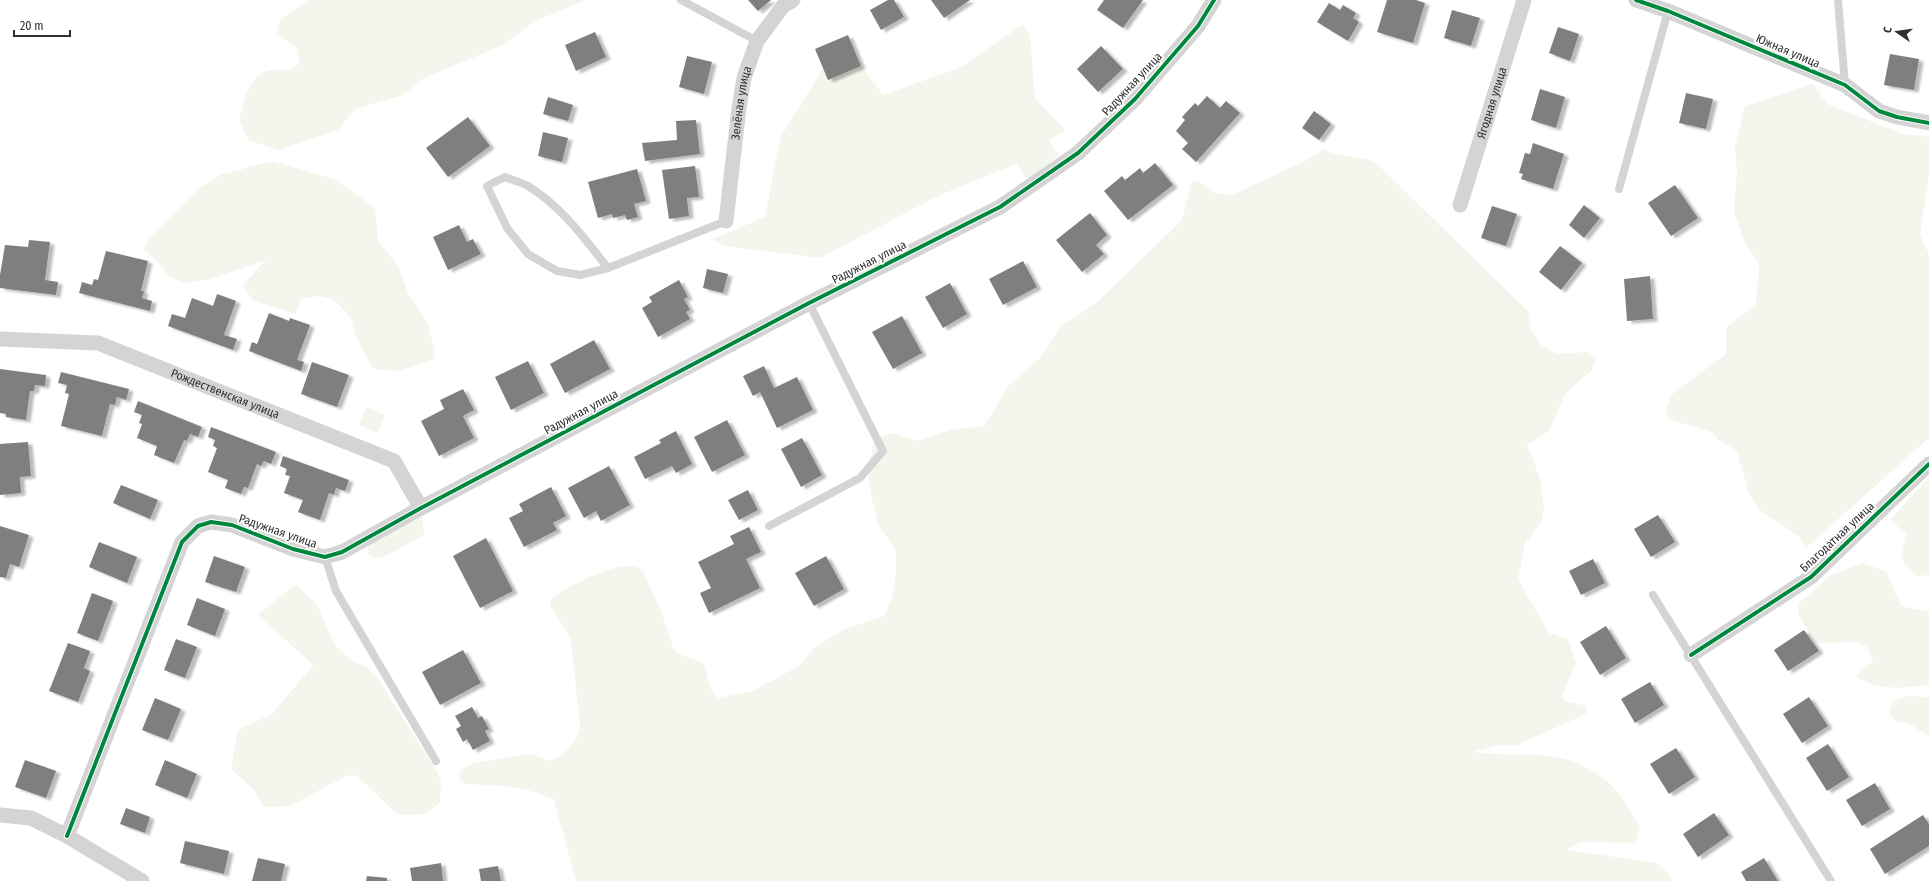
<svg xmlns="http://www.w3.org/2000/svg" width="1929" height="881" viewBox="0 0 1929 881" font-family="'Fira Sans Condensed',sans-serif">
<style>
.green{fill:#f3f6ec}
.building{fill:#7f7f7f;filter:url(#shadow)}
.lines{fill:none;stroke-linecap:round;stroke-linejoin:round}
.service{stroke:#d4d4d4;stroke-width:8}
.minor{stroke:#d4d4d4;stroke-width:15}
.cycleway-casing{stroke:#fff;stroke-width:6}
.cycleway{stroke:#00873e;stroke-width:4}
.labels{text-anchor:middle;stroke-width:4;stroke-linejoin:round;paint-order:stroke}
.street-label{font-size:12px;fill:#303030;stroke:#fff}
</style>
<defs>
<filter id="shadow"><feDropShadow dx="4.5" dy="2.5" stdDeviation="1" flood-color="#0004"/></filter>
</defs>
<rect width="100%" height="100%" fill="#fff"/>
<g class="green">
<path d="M 308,0 L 586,0 L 535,21 L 503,45 L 425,78 L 401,96 L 355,109 L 338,130 L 279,150 L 249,141 L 239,121 C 244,104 246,81 264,72 C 278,66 283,76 300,63 L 297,48 L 276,34 L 280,20 Z"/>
<path d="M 1023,24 L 1030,35 L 1035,98 L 1066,131 L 1048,140 L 1059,155 L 1028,180 L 1016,164 L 938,196 L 820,258 L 723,246 L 712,239 L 765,217 L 780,138 L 822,70 L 859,63 L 883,95 L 961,67 Z"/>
<path d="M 1813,84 L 1827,104 L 1903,134 L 1929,137 L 1929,176 L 1920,235 L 1929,254 L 1929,438 L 1807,547 L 1798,536 L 1759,510 L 1749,494 L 1737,451 L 1716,438 L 1712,432 L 1671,420 L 1665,413 L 1671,395 L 1726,354 L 1726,328 L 1756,304 L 1759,265 L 1744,241 L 1734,211 L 1737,171 L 1735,146 L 1745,106 Z"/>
<path d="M 1325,149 L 1332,153 L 1374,161 L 1528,311 L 1531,330 L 1541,345 L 1556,354 L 1589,352 L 1596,359 L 1592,370 L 1565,394 L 1549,431 L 1527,445 L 1540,478 L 1544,510 L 1541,522 L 1525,544 L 1518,579 L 1549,633 L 1568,639 L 1576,663 L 1562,696 L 1564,701 L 1586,706 L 1586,714 L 1517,745 L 1497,745 L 1473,752 C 1527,759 1567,744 1612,786 C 1622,795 1632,814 1640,826 L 1635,843 L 1580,842 L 1567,850 L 1657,863 L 1667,872 L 1673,881 L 576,881 L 554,800 C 528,786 495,785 465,784 L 459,777 L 460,770 L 475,763 L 528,754 L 532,754 L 549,761 C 565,755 576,744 580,727 L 571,640 L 550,605 L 550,600 C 565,587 627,554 643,571 L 661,611 L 673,647 L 677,653 L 703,663 L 711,689 L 718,698 L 753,691 L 799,666 L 814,648 L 844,629 L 882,617 C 893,608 900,562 894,548 C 889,536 879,532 876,517 C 873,504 868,482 868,469 C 869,459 873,449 875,439 L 892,433 L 918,441 L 950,430 L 984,426 L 1009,385 L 1040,358 L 1060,327 L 1096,303 L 1182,220 L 1191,183 L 1194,181 L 1199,181 L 1214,193 L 1232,195 L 1305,161 Z"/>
<path d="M 272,161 L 337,180 L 375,208 L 378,241 L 397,264 L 408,293 L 428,324 L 435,352 L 433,360 L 397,371 L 373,369 L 355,335 L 351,318 L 334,300 L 319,296 L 301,299 L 296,314 L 252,300 L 243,285 L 266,260 L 207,280 L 185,283 L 169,277 L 158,262 L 144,250 L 148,240 L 200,188 L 220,175 Z"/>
<path d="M 366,407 L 385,415 L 378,433 L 359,425 Z"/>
<path d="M 1929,477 L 1929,575 L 1917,576 L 1905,564 L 1901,557 L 1906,534 L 1890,520 Z"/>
<path d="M 422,513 L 424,535 L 382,558 L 374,558 L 368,554 L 368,543 Z"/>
<path d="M 1862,563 L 1886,571 L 1901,606 L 1929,612 L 1929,684 C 1904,689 1877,691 1856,676 L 1873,661 L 1868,648 L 1858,642 L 1816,643 L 1798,614 L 1799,603 L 1831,575 Z"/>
<path d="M 296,584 L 317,605 L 335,645 L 353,662 L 365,666 L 375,674 L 437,772 L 441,780 L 440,802 L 426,814 L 398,815 L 356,775 L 346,776 L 290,806 L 264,807 L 253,789 L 231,769 L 238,730 L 272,714 L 313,665 L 258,615 Z"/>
<path d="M 1908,696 L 1929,697 L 1929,736 L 1911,725 L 1896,721 L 1889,713 L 1893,701 Z"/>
</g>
<g class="building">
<path d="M 748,0 L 771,0 L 758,11 Z"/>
<path d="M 888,0 L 894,0 L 904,17 L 881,30 L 870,10 Z"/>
<path d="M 931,0 L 970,0 L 944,18 Z"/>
<path d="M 1104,0 L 1143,0 L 1123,28 L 1097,10 Z"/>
<path d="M 1387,0 L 1416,0 L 1425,3 L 1413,43 L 1377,32 Z"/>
<path d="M 1329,3 L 1340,10 L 1343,5 L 1356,13 L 1353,18 L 1359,22 L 1348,41 L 1317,22 Z"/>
<path d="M 1452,10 L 1480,18 L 1471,46 L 1444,38 Z"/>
<path d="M 1558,27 L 1579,34 L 1570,61 L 1549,53 Z"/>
<path d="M 595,32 L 606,57 L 576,71 L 565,45 Z"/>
<path d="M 848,35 L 861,66 L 828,80 L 815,49 Z"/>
<path d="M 1101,46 L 1123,69 L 1098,92 L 1077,69 Z"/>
<path d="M 1890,54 L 1919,59 L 1914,90 L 1884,85 Z"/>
<path d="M 687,56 L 712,62 L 704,94 L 679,87 Z"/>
<path d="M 1540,89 L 1565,97 L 1556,128 L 1531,120 Z"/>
<path d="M 1686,93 L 1713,99 L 1706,129 L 1679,123 Z"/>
<path d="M 1207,96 L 1220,108 L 1226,101 L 1240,113 L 1196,162 L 1182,149 L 1188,143 L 1176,131 L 1185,120 L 1182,117 L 1195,103 L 1198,106 Z"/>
<path d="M 548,97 L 573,105 L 568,121 L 543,114 Z"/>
<path d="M 1314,111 L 1331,124 L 1319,140 L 1302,128 Z"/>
<path d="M 468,117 L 490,146 L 448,177 L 426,148 Z"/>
<path d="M 696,120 L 700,154 L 645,161 L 642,143 L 677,140 L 676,121 Z"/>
<path d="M 543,132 L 568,138 L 562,162 L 538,156 Z"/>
<path d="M 1533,143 L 1564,154 L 1553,189 L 1521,179 L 1523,174 L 1519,173 L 1525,153 L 1530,154 Z"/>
<path d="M 1155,163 L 1173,185 L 1128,220 L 1104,191 L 1122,176 L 1125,180 L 1140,168 L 1143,173 Z"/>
<path d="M 695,166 L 699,197 L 687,198 L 689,216 L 669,219 L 662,170 Z"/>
<path d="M 637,169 L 646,201 L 634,204 L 638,217 L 627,220 L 625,215 L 613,218 L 612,214 L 598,218 L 588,182 Z"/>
<path d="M 1675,185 L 1698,218 L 1671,236 L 1648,203 Z"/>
<path d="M 1584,205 L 1600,218 L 1584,238 L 1569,225 Z"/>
<path d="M 1492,206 L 1517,214 L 1506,246 L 1481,238 Z"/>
<path d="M 1090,213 L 1107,235 L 1096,245 L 1104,254 L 1082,272 L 1056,240 Z"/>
<path d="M 459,225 L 467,242 L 473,239 L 481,254 L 448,270 L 433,237 Z"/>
<path d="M 29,240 L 50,242 L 45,280 L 58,282 L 56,295 L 0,288 L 0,275 L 5,245 L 28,247 Z"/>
<path d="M 1560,246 L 1582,263 L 1561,290 L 1539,272 Z"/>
<path d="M 106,251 L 148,261 L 141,291 L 144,291 L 142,298 L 152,301 L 150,311 L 79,293 L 82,282 L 92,285 L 94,279 L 98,280 Z"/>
<path d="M 1023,261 L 1037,287 L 1003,305 L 989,279 Z"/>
<path d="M 707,269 L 728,274 L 723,293 L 703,288 Z"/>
<path d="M 1650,276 L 1653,319 L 1627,321 L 1624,279 Z"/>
<path d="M 679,280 L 688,297 L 684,299 L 690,310 L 686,312 L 690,319 L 658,337 L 642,308 L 652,302 L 649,297 Z"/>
<path d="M 950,283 L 967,314 L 943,328 L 925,297 Z"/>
<path d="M 217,294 L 236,301 L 224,335 L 237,339 L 233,350 L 168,326 L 172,314 L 185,318 L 192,298 L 213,306 Z"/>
<path d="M 269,313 L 289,321 L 290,318 L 310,325 L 297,360 L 304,362 L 301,371 L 249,351 L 252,342 L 257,344 Z"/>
<path d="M 902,316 L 922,353 L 893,369 L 872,332 Z"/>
<path d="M 594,340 L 610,369 L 565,393 L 550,364 Z"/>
<path d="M 528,361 L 544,393 L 511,410 L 495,377 Z"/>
<path d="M 312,362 L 349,375 L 337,407 L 301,394 Z"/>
<path d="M 764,366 L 774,388 L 797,377 L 813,410 L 777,428 L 760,392 L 753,396 L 743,376 Z"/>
<path d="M 0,369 L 46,375 L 45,386 L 35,385 L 34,391 L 30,391 L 26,420 L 6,417 L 6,414 L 0,413 Z"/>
<path d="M 61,372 L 129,389 L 126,400 L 117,397 L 115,405 L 110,404 L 102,436 L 61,426 L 69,394 L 65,393 L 67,385 L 58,383 Z"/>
<path d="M 463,389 L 474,410 L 463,416 L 474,438 L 439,456 L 421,421 L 444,409 L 440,400 Z"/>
<path d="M 138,401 L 202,427 L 198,437 L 190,434 L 187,441 L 184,440 L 174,463 L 154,455 L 157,446 L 137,438 L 142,424 L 139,423 L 142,415 L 134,412 Z"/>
<path d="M 727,420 L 745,455 L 712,472 L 694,437 Z"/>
<path d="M 211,427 L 276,452 L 271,464 L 264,461 L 261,466 L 257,464 L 248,488 L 244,487 L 241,494 L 225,488 L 228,480 L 208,472 L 217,448 L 213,446 L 215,440 L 208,437 Z"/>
<path d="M 676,431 L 692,464 L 676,473 L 672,466 L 645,479 L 634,457 L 661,443 L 659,440 Z"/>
<path d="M 802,438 L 822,475 L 801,487 L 781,449 Z"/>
<path d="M 28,442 L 31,476 L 20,477 L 21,493 L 0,495 L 0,444 Z"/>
<path d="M 283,456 L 349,480 L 345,491 L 336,488 L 334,495 L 329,493 L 320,520 L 298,512 L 303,500 L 284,493 L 290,476 L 285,475 L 287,469 L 280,466 Z"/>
<path d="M 609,466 L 630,505 L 601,521 L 596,511 L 584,518 L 568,488 Z"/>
<path d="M 121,485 L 158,500 L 150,519 L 113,503 Z"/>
<path d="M 551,487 L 566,516 L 553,523 L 557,530 L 524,547 L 509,518 L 523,511 L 519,504 Z"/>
<path d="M 748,490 L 758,510 L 739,520 L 728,500 Z"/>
<path d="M 1658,515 L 1675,542 L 1651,557 L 1634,529 Z"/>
<path d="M 0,526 L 29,535 L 19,567 L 10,564 L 6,578 L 0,577 Z"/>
<path d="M 749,527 L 761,552 L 746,559 L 760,588 L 709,613 L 700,593 L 711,588 L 698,562 L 734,544 L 730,536 Z"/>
<path d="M 486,538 L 513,591 L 480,608 L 453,556 Z"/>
<path d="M 99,542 L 137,557 L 127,583 L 89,567 Z"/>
<path d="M 214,556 L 245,567 L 236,592 L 205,582 Z"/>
<path d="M 826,556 L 844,589 L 814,606 L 795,573 Z"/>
<path d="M 1593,559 L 1605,583 L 1581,595 L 1569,571 Z"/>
<path d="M 92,593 L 113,601 L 98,641 L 77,633 Z"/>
<path d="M 197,598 L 225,609 L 215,636 L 187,625 Z"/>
<path d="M 1606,626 L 1626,658 L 1600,675 L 1580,642 Z"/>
<path d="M 1804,630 L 1819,651 L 1788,671 L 1774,650 Z"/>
<path d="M 176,639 L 197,647 L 185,678 L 164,670 Z"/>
<path d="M 68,643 L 90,651 L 84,668 L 90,671 L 78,702 L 49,691 Z"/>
<path d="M 463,650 L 481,683 L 440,705 L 422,672 Z"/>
<path d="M 1650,682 L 1664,705 L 1635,723 L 1621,699 Z"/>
<path d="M 1809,697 L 1828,726 L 1802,743 L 1783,714 Z"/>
<path d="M 155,698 L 181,709 L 168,740 L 142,730 Z"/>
<path d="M 472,707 L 478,718 L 482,716 L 489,729 L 485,731 L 490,741 L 473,750 L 467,739 L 463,742 L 456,729 L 461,726 L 455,716 Z"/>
<path d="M 1828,744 L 1849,777 L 1827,791 L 1806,758 Z"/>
<path d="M 1676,748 L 1695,777 L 1669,794 L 1650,764 Z"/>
<path d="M 25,760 L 56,771 L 46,798 L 15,787 Z"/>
<path d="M 165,760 L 197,774 L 187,798 L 155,785 Z"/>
<path d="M 1875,783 L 1890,809 L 1862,826 L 1846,800 Z"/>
<path d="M 126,808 L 150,817 L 145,833 L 120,824 Z"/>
<path d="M 1714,813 L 1729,835 L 1698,857 L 1683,834 Z"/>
<path d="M 1923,815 L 1929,824 L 1929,846 L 1885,874 L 1870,849 Z"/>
<path d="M 185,841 L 229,851 L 224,874 L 180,863 Z"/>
<path d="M 258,858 L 285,864 L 281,881 L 252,881 Z"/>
<path d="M 1764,858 L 1778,881 L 1746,881 L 1741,872 Z"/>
<path d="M 441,863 L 443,881 L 412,881 L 410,868 Z"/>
<path d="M 498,866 L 501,881 L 481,881 L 479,869 Z"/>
<path d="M 367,876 L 387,878 L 387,881 L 366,881 Z"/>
</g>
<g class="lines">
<g class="service">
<path d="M 681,0 L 757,41"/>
<path d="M 1838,0 L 1845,85"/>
<path d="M 1619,189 L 1668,11"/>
<path d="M 608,268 L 580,275 L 557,271 L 528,254 L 507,228 L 487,186 L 505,177 C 512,180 521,182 528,186 C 561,206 584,238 608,268 L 726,221"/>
<path d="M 769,526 L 860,478 L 883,451 L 809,303"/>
<path d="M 325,557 L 336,591 L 436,761"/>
<path d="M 1653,595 L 1831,881"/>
</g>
<g class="minor">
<path d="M 1636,0 L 1668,11 L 1845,85 L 1879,111 L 1897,117 L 1929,123"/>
<path id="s1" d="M 1460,205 L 1524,0"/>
<path id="s2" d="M 726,221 L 739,108 L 744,78 L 757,41 L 783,6 L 793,0"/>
<path id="s3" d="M 0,339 L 98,343 L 394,461 L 421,508"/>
<path d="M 1691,655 L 1811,577 L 1929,464"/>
<path d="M 0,815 L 31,818 L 67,836 L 142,881"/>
<path d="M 67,836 L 182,542 L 198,526 L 211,522 L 232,525 L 293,549 L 325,557 L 342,552 L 421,508 L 809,303 L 1000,207 L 1078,153 L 1135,99 L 1198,26 L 1214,0"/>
</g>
<defs>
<g id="cycleway">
<path d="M 1636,0 L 1668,11 L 1845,85 L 1879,111 L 1897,117 L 1929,123"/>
<path d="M 1691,655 L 1811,577 L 1929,464"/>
<path d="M 67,836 L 182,542 L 198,526 L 211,522 L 232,525 L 293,549 L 325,557 L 342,552 L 421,508 L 809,303 L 1000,207 L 1078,153 L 1135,99 L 1198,26 L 1214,0"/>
</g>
</defs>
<use href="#cycleway" class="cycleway-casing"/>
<use href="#cycleway" class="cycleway"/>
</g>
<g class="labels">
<g class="street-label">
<text transform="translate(1788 51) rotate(23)" y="4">Южная улица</text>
<text transform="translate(1132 84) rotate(-47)" y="4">Радужная улица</text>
<text dy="4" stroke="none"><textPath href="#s1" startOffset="107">Ягодная улица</textPath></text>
<text dy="4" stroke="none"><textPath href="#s2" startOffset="119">Зелёная улица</textPath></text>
<text transform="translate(869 262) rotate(-27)" y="4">Радужная улица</text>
<text dy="4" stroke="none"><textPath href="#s3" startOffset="235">Рождественская улица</textPath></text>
<text transform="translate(581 412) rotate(-28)" y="4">Радужная улица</text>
<text transform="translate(278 531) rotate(19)" y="4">Радужная улица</text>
<text transform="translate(1837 537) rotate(-43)" y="4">Благодатная улица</text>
</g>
</g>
<g transform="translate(1897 32) rotate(283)" stroke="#ffffff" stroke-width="3" paint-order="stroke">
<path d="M0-3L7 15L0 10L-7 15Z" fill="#303030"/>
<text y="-6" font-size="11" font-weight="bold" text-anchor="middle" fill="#303030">С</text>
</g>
<path d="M14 30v6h56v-6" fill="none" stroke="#303030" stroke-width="2"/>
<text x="20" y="30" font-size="12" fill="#303030" stroke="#ffffff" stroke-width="3" paint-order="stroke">20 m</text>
</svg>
